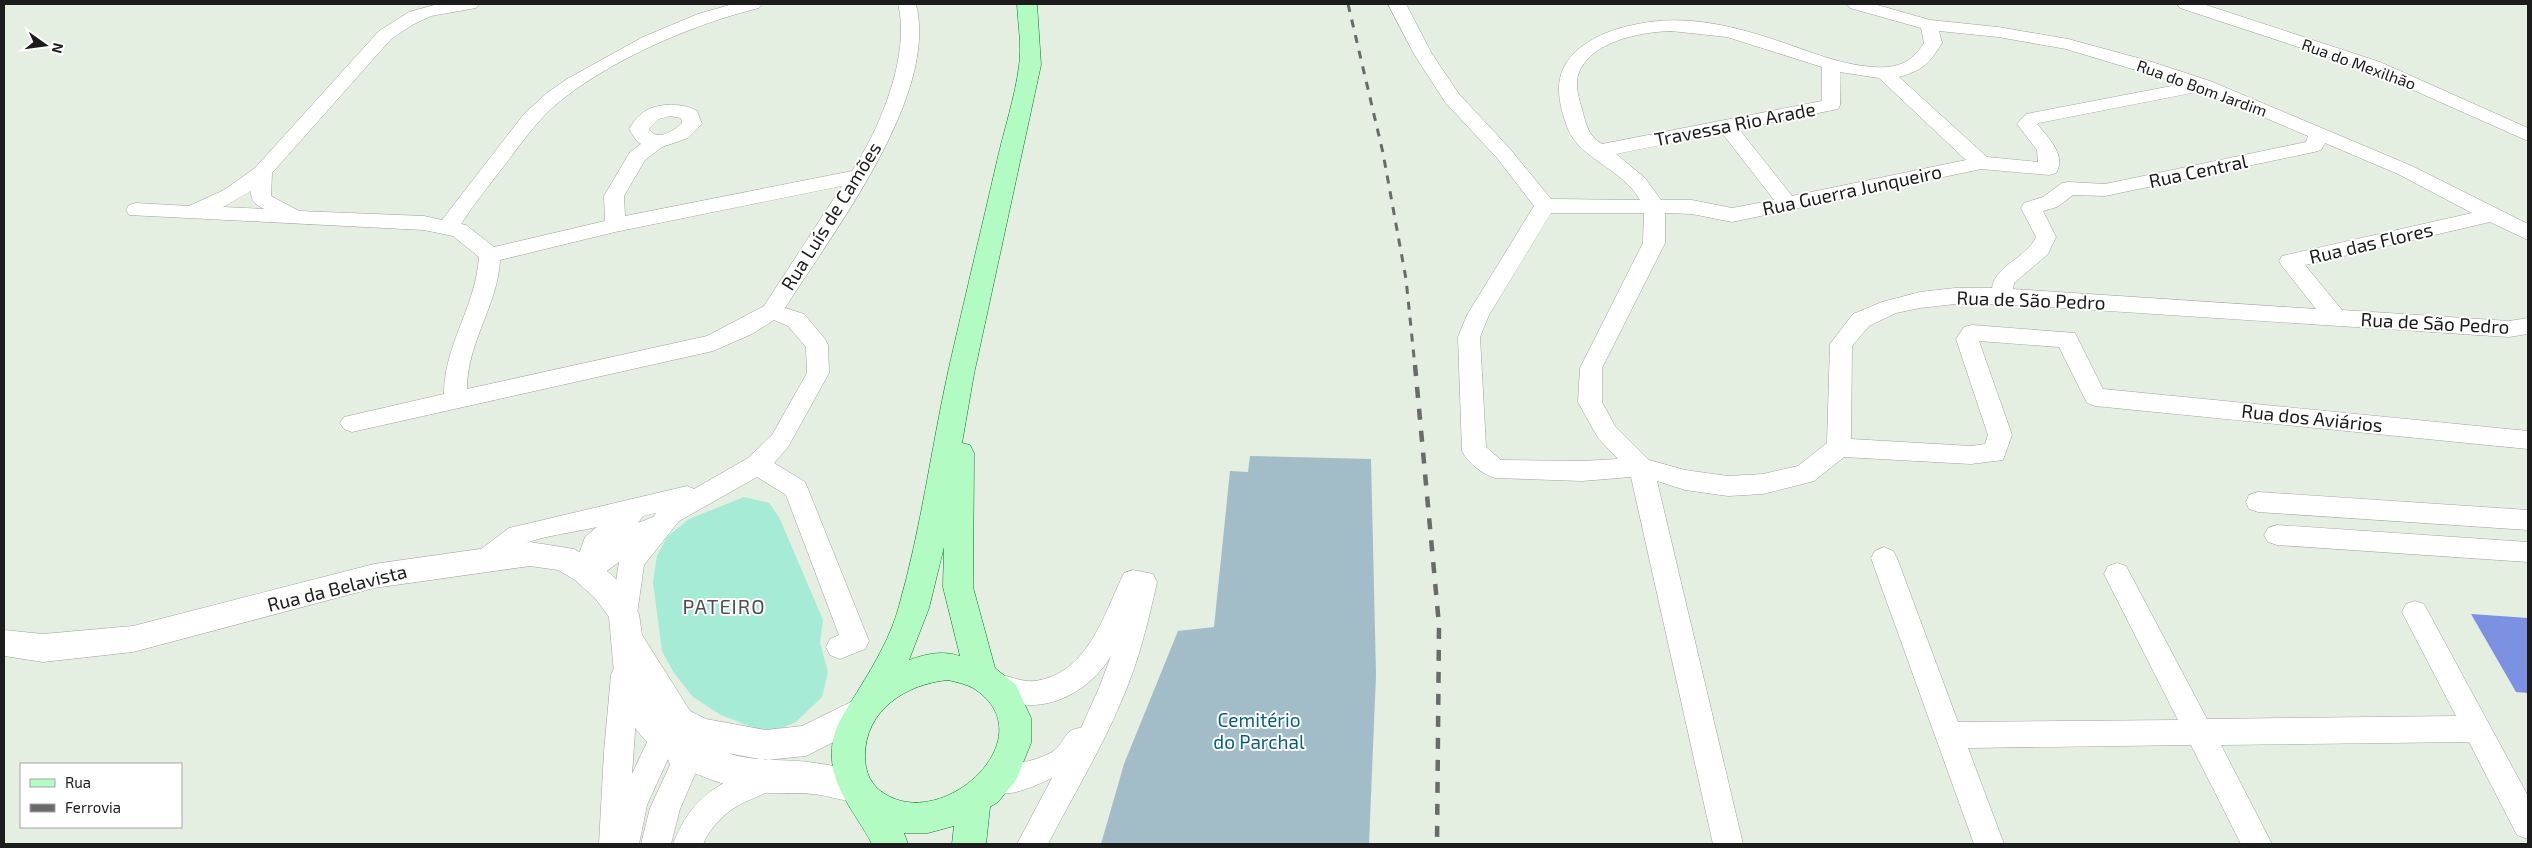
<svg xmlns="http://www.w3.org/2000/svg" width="2532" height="848" viewBox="0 0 2532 848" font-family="'Exo 2',sans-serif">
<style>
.grass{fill:#a5ebd5}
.cemetery{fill:#a2bcc8}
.pitch{fill:#7c91e1}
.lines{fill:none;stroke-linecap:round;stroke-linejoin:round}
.minor-casing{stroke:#a0a0a0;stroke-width:1}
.tertiary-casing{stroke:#a0a0a0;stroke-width:1}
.secondary-casing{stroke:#007622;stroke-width:1}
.minor{fill:#fff;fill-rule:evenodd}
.tertiary{fill:#fff;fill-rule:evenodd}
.secondary{fill:#b2fcc3;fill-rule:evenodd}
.rail-far1{stroke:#6a6a6a;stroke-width:3;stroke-dasharray:8 8;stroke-linecap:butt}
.rail{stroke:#6a6a6a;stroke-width:4.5;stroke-dasharray:11 11;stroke-linecap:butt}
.labels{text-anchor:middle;stroke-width:4;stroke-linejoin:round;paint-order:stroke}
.far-street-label{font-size:16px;fill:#1c1c1c;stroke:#fff}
.street-label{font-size:19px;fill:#1c1c1c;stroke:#fff}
.park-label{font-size:19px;fill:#075f7e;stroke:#fff}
.neighbourhood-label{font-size:20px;letter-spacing:1px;fill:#4f4f4f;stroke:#fff}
</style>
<rect width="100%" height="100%" fill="#e4eee1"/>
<path class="grass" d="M 744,497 L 769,503 L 779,517 L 823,620 L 820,643 L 828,672 L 822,697 L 796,722 L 774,731 L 752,727 L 721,715 L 693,697 L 674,673 L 662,651 L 653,582 L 657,556 L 667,537 L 689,519 Z"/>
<path class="cemetery" d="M 1250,456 L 1371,459 L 1376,675 L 1369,844 L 1101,844 L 1124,764 L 1178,631 L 1214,627 L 1230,471 L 1248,472 Z"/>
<path class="pitch" d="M 2471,614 L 2528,618 L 2528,693 L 2516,692 Z"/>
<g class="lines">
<defs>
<g id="minor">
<path d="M 438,4 L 479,4 L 476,8 L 431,16 L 412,25 L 391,39 L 272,173 L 271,196 L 299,211 L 424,216 L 442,220 L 524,114 L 547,93 L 567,79 L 643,37 L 698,14 L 733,4 L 762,4 L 759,8 C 693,24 604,62 552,108 C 534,125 519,146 504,166 C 489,185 474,204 461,224 L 466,225 L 494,247 L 605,221 L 604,196 L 630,152 L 641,144 L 636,140 L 629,129 C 632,125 635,119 639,116 C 652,102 682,102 697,111 L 702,124 L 688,138 L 662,147 L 645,160 L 624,196 L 625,216 L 852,171 C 880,129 911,54 898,4 L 916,4 C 939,96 833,232 785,308 L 804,314 L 825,339 L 828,345 L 829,373 L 788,447 L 774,463 L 805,482 L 808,489 L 869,641 L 865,649 L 840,659 L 830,655 L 826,647 L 830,639 L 839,635 L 786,495 L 757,477 L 679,521 L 644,565 L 637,614 L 633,622 L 624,625 L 615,622 L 611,614 L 619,562 C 606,571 594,584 577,579 L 573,571 L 585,537 L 597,527 C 581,531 537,537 524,544 C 508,554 497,573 477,566 L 473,559 L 477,552 L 509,528 L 687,486 L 694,489 L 748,458 L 772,435 L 807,373 L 806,347 L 788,326 L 774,320 L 752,334 L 713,351 L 352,432 L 344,429 L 340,423 L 344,417 L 444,394 C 444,345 476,306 479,257 L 453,236 L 424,230 L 129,215 L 126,210 L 129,205 L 136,203 L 189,206 L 224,190 L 255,168 L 379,31 L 409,12 ZM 670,116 L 681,118 L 682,123 C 674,131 657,142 649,129 L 659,119 ZM 842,186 L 764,306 L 707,336 L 467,389 C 467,342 498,305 500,260 L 615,232 ZM 251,191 C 251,202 255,204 264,209 L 223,207 ZM 656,513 L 653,517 L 638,523 L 643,516 Z"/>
<path d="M 1388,4 L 1406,4 L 1432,54 L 1459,94 L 1511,150 L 1551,199 L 1640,200 C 1623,169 1580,159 1568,129 C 1556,97 1552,70 1581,47 C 1597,35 1614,29 1633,25 C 1688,12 1741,28 1793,46 C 1818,55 1845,65 1873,67 C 1896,69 1912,63 1924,43 L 1921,28 L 1850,8 L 1847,4 L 1874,4 L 1930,20 L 1998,27 L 2068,39 L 2149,61 L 2210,81 L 2412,166 L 2528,224 L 2528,240 L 2490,222 L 2305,265 L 2342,310 L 2509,321 L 2528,318 L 2528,334 L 2509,337 L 2001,304 L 1955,304 L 1920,308 L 1896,313 L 1869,326 L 1852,346 L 1851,439 L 1971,446 L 1985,444 L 1988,435 L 1956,339 L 1964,327 L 1972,325 L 2075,333 L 2103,389 L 2528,431 L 2528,449 L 2095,406 L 2087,403 L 2059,347 L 1979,341 L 2012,435 L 2003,460 L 1971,464 L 1844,457 L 1814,481 L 1763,494 L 1728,496 L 1685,490 L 1657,481 L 1743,844 L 1713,844 L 1631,477 L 1582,481 L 1495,478 C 1482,474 1468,463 1462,451 L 1458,337 L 1467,315 L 1534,206 L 1497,158 L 1445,102 L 1414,54 ZM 1671,31 L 1727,37 L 1822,67 L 1822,101 L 1602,144 C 1588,136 1586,124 1582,109 C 1579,99 1575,86 1578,75 C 1589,41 1641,32 1671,31 ZM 1939,31 L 1998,37 L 2066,49 L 2182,84 L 2026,114 L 2017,124 L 2037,150 L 2038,162 L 1987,157 L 1899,77 C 1923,70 1929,64 1942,43 ZM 1840,72 L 1879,78 L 1966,160 L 1792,196 L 1739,129 L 1838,109 L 1840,105 ZM 2202,91 L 2308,136 L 2306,142 L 2105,184 L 2069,182 L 2062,183 L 2043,197 L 2024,203 L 2021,208 L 2036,237 C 2026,259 1996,264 1992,288 L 1955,288 L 1920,292 L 1882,302 L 1853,314 L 1830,344 L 1827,443 L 1798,466 L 1763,474 L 1728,476 L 1685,470 L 1649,460 L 1615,426 L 1602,402 L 1602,368 L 1665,243 L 1665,213 L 1692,214 L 1732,222 L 1981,169 L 2049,175 L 2056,173 C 2067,156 2048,137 2037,124 L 2039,123 ZM 1722,133 L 1774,200 L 1732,208 L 1692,200 L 1661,200 L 1645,178 L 1616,154 ZM 2325,143 L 2398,174 L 2472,213 L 2282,256 L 2279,261 L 2282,266 L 2316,309 L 2013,289 L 2014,283 L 2048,254 L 2056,237 L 2043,211 L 2057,207 L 2073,195 L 2105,196 L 2314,152 L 2321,150 ZM 1551,213 L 1644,213 L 1643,243 L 1580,368 L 1578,402 L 1598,438 L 1618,459 L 1582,461 L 1501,460 L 1486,447 L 1480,337 L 1489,315 Z"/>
<path d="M 2177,4 L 2203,4 L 2380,62 L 2528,128 L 2528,141 L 2368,70 L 2180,8 Z"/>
<path d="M 2258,492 L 2528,510 L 2528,530 L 2258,512 L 2249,509 L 2246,502 L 2249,495 Z"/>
<path d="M 2277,525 L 2528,542 L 2528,562 L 2277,545 L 2268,542 L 2264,535 L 2268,528 Z"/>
<path d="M 1884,547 L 1893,551 L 1897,558 L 1958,722 L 2178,720 L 2104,574 L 2108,566 L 2117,563 L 2126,566 L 2207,719 L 2456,716 L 2402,612 L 2406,604 L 2415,601 L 2424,604 L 2528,796 L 2528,839 L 2517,835 L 2469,742 L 2221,745 L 2272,844 L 2241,844 L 2191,745 L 1968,748 L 2004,844 L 1974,844 L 1871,558 L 1875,551 Z"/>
<path d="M 1133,570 L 1153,574 L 1157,582 C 1148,623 1138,664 1121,702 C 1100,752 1072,797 1048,844 L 1017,844 L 1052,778 C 1032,787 1009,799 987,791 L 982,781 L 987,771 C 1008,763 1032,764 1052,752 C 1064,745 1064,728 1081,728 L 1099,688 L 1111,656 C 1095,683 1064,705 1031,705 C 1017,705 1000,699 986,694 L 982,685 L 986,676 C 1003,670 1017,683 1035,681 C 1088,674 1104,614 1124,573 Z"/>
<path d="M 625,663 L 635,666 L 639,675 L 632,774 L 649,738 C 666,731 677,723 696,730 L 700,739 L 696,748 L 692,750 L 699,765 L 680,809 L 671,844 L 641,844 L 650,808 L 670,765 L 668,759 L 647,805 L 639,844 L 599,844 L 604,752 L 611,675 L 615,666 Z"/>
<path d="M 769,764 L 779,768 L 784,777 C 776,793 754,796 739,805 C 723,814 711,827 703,844 L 673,844 C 692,794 722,781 769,764 Z"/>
</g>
<path id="tertiary" d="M 530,542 L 574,549 L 597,562 L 617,580 L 639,614 L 642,635 L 690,711 L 706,719 L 766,730 L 802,726 L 859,698 L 871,703 L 875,713 L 871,723 L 806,756 L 766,760 L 727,753 C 758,763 785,758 815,763 C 833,765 851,770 868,776 L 873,787 L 868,798 C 849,806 832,795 812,794 C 799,792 784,794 770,793 C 732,790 676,771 648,743 C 636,731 623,712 616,696 L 609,617 L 595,598 L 575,580 L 558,570 L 530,566 L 374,588 L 133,652 L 43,662 L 4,656 L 4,630 L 43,634 L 133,626 L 374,564 Z"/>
<path id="secondary" d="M 1017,4 L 1037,4 L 1041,65 L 974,374 L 962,443 L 970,445 L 974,453 L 973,587 L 995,668 L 1016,685 L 1031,718 L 1031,743 L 1016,780 L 998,802 L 990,807 L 986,844 L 952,844 L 954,826 L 928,833 L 904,833 L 908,844 L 872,844 C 856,813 829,786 832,749 C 833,726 848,708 859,689 C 875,663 891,636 899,606 C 921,529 931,450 948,372 C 964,301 981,231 997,161 C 1004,130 1015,97 1019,66 C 1022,46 1018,24 1017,4 ZM 944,547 L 943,587 L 960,656 C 942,650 926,654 909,660 L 929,608 ZM 948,680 C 956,682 966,684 973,688 C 1048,735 945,832 885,794 C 871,786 865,772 865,756 C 865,710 906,684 948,680 Z"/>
</defs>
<use href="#minor" class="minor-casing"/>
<use href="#tertiary" class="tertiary-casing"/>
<use href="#secondary" class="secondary-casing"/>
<use href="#minor" class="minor"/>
<use href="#tertiary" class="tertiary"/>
<use href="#secondary" class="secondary"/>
<path class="rail-far1" d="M 1348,4 L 1383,153 L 1406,279 L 1415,367"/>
<path class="rail" d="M 1415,365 L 1439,625 L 1437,844"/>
</g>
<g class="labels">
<g class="far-street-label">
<text transform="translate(2359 64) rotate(20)" y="6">Rua do Mexilhão</text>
<text transform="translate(2202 88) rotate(20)" y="6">Rua do Bom Jardim</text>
</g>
<g class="street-label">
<text transform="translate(1735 124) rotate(-11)" y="7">Travessa Rio Arade</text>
<text transform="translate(2198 171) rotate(-12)" y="7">Rua Central</text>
<text transform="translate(1852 190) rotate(-12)" y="7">Rua Guerra Junqueiro</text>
<text transform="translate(831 216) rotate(-58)" y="7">Rua Luís de Camões</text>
<text transform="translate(2371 243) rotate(-13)" y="7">Rua das Flores</text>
<text transform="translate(2031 300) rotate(2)" y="7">Rua de São Pedro</text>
<text transform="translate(2435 323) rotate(3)" y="7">Rua de São Pedro</text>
<text transform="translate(2312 418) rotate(6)" y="7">Rua dos Aviários</text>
<text transform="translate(337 588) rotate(-14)" y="7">Rua da Belavista</text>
</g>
<g class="park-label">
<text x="1259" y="727">Cemitério<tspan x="1259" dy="22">do Parchal</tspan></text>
</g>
<g class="neighbourhood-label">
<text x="724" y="614">PATEIRO</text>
</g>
</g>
<rect width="2532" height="848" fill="none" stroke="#1c1c1c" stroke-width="10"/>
<rect x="20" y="763" width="162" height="65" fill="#ffffff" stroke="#a4a4a4"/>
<rect x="30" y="779" width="25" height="8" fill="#b2fcc3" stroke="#a4a4a4"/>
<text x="65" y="788" font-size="15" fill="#1c1c1c">Rua</text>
<rect x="30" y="804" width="25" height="8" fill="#6a6a6a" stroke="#a4a4a4"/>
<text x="65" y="813" font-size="15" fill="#1c1c1c">Ferrovia</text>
<g transform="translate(45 45) rotate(104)" stroke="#ffffff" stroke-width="4" paint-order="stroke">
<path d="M0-4L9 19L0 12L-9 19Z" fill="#1c1c1c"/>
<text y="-8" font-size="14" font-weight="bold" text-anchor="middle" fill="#1c1c1c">N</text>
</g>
</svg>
